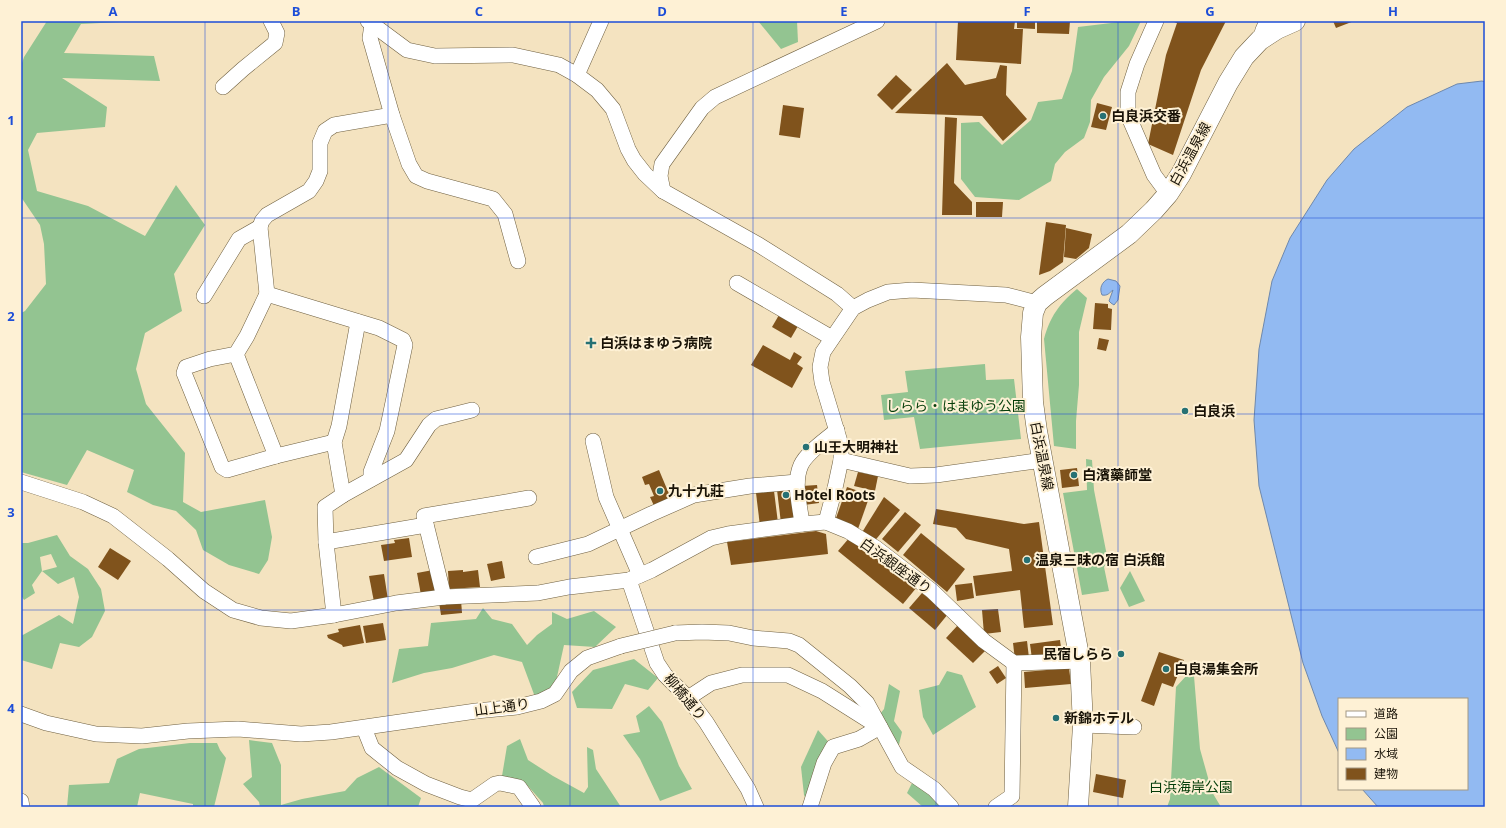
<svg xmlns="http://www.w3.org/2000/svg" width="1506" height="828" viewBox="0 0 1506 828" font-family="'Open Sans','Noto Sans JP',sans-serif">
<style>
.green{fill:#93c491;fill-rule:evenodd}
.water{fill:#92baf2;stroke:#6e88ac}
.building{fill:#80531c}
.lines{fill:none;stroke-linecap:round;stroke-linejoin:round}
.minor-casing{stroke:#6f6041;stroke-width:16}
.major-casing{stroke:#6f6041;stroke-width:21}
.minor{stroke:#fff;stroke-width:15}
.major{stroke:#fff;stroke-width:20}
.minor-bridge-casing{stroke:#6f6041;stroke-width:16;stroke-linecap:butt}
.minor-bridge{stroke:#fff;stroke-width:15}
.grid{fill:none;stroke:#1d4ed8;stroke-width:1;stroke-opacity:0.55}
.poi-dot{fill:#267174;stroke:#fef1d5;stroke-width:1.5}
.labels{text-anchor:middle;stroke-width:4;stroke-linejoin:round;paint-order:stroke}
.poi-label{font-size:14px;font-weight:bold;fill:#191307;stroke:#fef1d5;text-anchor:start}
.street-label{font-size:14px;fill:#191307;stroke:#fef1d5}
.park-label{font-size:14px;fill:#053d09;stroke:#fef1d5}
.neatline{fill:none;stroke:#1d4ed8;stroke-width:1.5}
.grid-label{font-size:13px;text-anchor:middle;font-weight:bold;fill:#1d4ed8}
</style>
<rect width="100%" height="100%" fill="#f4e3c0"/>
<g class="green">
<path d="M 47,21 L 140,21 L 81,24 L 64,53 L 154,56 L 160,81 L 62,78 L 107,107 L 105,127 L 37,133 L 28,150 L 37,191 L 88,206 L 145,236 L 176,185 L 205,225 L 174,274 L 182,311 L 145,333 L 136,369 L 146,404 L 185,453 L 183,502 L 201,512 L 265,500 L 272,537 L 268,560 L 259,574 L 229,565 L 203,550 L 196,530 L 176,511 L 153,505 L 127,492 L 134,470 L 87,450 L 67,485 L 21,472 L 21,313 L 25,311 L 46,284 L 44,244 L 40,225 L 21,197 L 21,66 L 24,57 Z"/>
<path d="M 758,21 L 797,21 L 798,42 L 781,49 Z"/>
<path d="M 1128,21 L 1141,21 L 1129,46 L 1104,77 L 1091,100 L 1090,122 L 1084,138 L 1065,152 L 1055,164 L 1051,181 L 1019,200 L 975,197 L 961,179 L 961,123 L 979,122 L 1002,145 L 1031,120 L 1038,102 L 1062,99 L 1072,71 L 1078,27 Z"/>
<path d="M 1077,289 L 1087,298 L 1079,332 L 1079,385 L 1076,421 L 1076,449 L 1054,446 L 1044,339 C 1050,317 1059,304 1077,289 Z"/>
<path d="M 985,364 L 986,380 L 1014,379 L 1021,439 L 920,449 L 914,417 L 884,420 L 881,395 L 908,392 L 905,371 Z"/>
<path d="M 1086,459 L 1092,460 L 1094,490 L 1108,561 L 1104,567 L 1109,591 L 1082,595 L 1063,493 L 1087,490 Z"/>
<path d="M 57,535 L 70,556 L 88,569 L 101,589 L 105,611 L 92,637 L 79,647 L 60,643 L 52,669 L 21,660 L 21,636 L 59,615 L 73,624 L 79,597 L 74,577 L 58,584 L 42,571 L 32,585 L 35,593 L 24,600 L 21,595 L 21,543 L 28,543 ZM 51,554 L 57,567 L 42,571 L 40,557 Z"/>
<path d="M 1130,571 L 1145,601 L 1129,607 L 1120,588 Z"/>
<path d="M 483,608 L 492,619 L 512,624 L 527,645 L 537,635 L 552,624 L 552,612 L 567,619 L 594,611 L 616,627 L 595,647 L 564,645 L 555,686 L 535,697 L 522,662 L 494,655 L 452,668 L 424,673 L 392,683 L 399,649 L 428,646 L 431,623 L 476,619 Z"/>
<path d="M 634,659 L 658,678 L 648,690 L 625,684 L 612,709 L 577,708 L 572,692 L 593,670 Z"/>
<path d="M 947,671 L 962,675 L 976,707 L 933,735 L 923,717 L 919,690 L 939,685 Z"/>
<path d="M 1187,675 L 1194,676 L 1200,749 L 1212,792 L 1221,807 L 1167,807 L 1170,799 L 1176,687 Z"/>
<path d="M 889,684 L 900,691 L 894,721 L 902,732 L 897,753 L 880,714 L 884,709 Z"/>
<path d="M 649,706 L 662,722 L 679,766 L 692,789 L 660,801 L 640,759 L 623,735 L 640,732 L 636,716 Z"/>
<path d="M 818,730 L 833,747 L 809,807 L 804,795 L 801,767 Z"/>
<path d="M 520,739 L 528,760 L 553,776 L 584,793 L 588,787 L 587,747 L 593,750 L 596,769 L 621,807 L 544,807 L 543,803 L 527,785 L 502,776 L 507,746 Z"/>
<path d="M 249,740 L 272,743 L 281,765 L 281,805 L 302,799 L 345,791 L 357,778 L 379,767 L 421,798 L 418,807 L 260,807 L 259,802 L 243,784 L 252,777 Z"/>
<path d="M 190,743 L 217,743 L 220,750 L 226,758 L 214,807 L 193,807 L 193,804 L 140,793 L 137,807 L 67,807 L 69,785 L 109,783 L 117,759 L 139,749 Z"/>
<path d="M 912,783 L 931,793 L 942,807 L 923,807 L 907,793 Z"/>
</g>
<g class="water">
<path d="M 1482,81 L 1485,82 L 1485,807 L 1378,807 L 1362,789 L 1467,789 L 1467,699 L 1339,699 L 1339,753 L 1322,716 L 1303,663 L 1259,486 L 1254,420 L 1259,349 L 1272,281 L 1290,238 L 1327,180 L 1354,149 L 1407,107 L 1457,84 Z"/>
<path d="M 1108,279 L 1116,281 L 1120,286 L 1118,300 L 1114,305 L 1111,303 L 1109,301 L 1113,290 C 1109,293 1108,296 1102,295 C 1099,288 1102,282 1108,279 Z"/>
</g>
<g class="building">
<path d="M 958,21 L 1015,21 L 1014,29 L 1023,29 L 1021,64 L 956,60 Z"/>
<path d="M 1017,21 L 1035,21 L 1035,29 L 1017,28 Z"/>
<path d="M 1037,21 L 1070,21 L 1069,34 L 1037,33 Z"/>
<path d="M 1171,21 L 1226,21 L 1201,70 L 1173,155 L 1148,144 L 1166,55 L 1177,23 Z"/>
<path d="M 1333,21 L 1354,21 L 1336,28 Z"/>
<path d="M 947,63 L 965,85 L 996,78 L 1000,65 L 1007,66 L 1006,95 L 1027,119 L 1003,141 L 982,116 L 895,113 Z"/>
<path d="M 896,75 L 912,90 L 892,110 L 877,95 Z"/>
<path d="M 1097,103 L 1112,107 L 1106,130 L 1091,127 Z"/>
<path d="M 783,105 L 804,108 L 800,138 L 779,135 Z"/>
<path d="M 945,117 L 957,118 L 954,183 L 972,202 L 972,215 L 942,215 Z"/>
<path d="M 976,202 L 1003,202 L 1002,217 L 976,217 Z"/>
<path d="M 1046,222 L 1066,225 L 1063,262 L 1050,271 L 1039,275 Z"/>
<path d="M 1066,228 L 1092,234 L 1089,248 L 1076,259 L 1064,257 Z"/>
<path d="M 1095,303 L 1108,304 L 1108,308 L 1112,309 L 1111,330 L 1093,329 Z"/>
<path d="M 779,315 L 798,326 L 791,338 L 772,327 Z"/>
<path d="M 1099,338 L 1109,340 L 1106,351 L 1097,349 Z"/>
<path d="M 763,345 L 790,360 L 794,352 L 802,357 L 797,364 L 803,368 L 792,388 L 751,365 Z"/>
<path d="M 1077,468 L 1079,486 L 1062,488 L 1060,470 Z"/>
<path d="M 659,470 L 672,501 L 655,508 L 650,497 L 654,496 L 649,484 L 645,485 L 642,477 Z"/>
<path d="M 858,472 L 878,476 L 875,491 L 854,486 Z"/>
<path d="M 817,485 L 819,503 L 804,505 L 802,486 Z"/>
<path d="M 847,487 L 870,495 L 858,529 L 835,521 Z"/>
<path d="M 794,488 L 798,521 L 781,523 L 777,490 Z"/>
<path d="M 774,491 L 778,523 L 760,526 L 756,493 Z"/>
<path d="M 884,497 L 900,510 L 873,543 L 861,534 Z"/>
<path d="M 936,509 L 1024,524 L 1039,522 L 1053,625 L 1024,628 L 1020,590 L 976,596 L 973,576 L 1012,571 L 1009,549 L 966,539 L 956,528 L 933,524 Z"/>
<path d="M 905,512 L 921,525 L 898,552 L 882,539 Z"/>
<path d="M 816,531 L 826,534 L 828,554 L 731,565 L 727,542 Z"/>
<path d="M 921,533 L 965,569 L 947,592 L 903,555 Z"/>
<path d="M 850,537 L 917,587 L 903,604 L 838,551 Z"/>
<path d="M 409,538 L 412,557 L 384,561 L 381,545 L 395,543 L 394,540 Z"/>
<path d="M 110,548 L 131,561 L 118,580 L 98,567 Z"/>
<path d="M 502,561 L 505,578 L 491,581 L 487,564 Z"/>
<path d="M 433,570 L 436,592 L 421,595 L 417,573 Z"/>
<path d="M 463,570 L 463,572 L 478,570 L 480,587 L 449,589 L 448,571 Z"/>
<path d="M 384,574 L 388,600 L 374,602 L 369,576 Z"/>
<path d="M 972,583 L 974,598 L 957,601 L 955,585 Z"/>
<path d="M 922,593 L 948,614 L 935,630 L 909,608 Z"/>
<path d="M 461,600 L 462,613 L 441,615 L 439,602 Z"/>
<path d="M 998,609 L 1001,632 L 984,634 L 982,610 Z"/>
<path d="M 383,623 L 386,640 L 366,643 L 363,626 Z"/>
<path d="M 360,625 L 364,643 L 343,647 L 342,645 L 328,638 L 327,635 L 339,632 L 338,629 Z"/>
<path d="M 958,625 L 985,651 L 973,663 L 946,638 Z"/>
<path d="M 1060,640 L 1062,655 L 1032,659 L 1030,644 Z"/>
<path d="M 1027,641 L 1029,658 L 1015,660 L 1013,643 Z"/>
<path d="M 1159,652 L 1184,660 L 1173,687 L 1162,683 L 1154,706 L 1141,701 Z"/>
<path d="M 998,666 L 1006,678 L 997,684 L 989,672 Z"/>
<path d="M 1069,668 L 1071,684 L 1025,688 L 1024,672 Z"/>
<path d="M 1096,774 L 1126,780 L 1123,798 L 1093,792 Z"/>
</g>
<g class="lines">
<defs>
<g id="minor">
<path d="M 368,21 L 407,50 L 435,56 L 513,55 L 559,65 L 577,75 L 597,90 L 613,109 L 628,149 L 634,160 L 645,174 L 663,191 L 759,245 L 837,294 L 853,308"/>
<path d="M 1156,21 L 1137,64 L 1128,92 L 1128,115 L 1154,175 L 1168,194"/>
<path d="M 372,25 L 370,38 L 392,115 L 409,164 L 416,176 L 427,181 L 493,199 L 505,214 L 518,261"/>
<path d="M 1260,40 L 1263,30 L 1267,21"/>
<path d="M 577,75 L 601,21"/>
<path d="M 223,87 L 243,69 L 275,43 L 277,33 L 271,21"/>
<path d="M 663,191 L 660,176 L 662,164 L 702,108 L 715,97 L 877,21"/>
<path d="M 737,283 L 832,338"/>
<path d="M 267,294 L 260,227 L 262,221 L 267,215 L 309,191 L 316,181 L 320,171 L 320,143 L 325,131 L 334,125 L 392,115"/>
<path d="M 204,296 L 239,239 L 260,227"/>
<path d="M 236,354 L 276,456"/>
<path d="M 593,441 L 606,497 L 640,575"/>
<path d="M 334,442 L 276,456 L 227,470 L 222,467 L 184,373 L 186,367 L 210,359 L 236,354 L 247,336 L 267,294 L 379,328 L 403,340 L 405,345 L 387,431 L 371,472 L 371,479"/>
<path d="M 841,460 L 910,476 L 936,475 L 1043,460"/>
<path d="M 21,482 L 83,502 L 113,516 L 168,559 L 204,591 L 233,610 L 261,618 L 291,621 L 334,615 L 396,603 L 444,597 L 538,593 L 569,587 L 629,580 L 652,570 L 711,538 L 728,534 L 802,524 L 826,522 L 848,531 L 876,548 L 932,591 L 984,641 L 1014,663 L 1080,661"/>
<path d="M 343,495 L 334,442 L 339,426 L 358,322"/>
<path d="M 826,522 L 835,488 L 841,460 L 841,445 L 822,382 L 820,367 L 823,352 L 853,308 L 868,300 L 888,292 L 912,290 L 1006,295 L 1037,303"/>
<path d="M 802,524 C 800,505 793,483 801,465 C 807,452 827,439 837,430"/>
<path d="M 326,542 L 426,525"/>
<path d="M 536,557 L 588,544 L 651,514 L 694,495 L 750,486 L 797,482"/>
<path d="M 629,580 L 657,663 L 665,675 L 688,698 L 706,722 L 748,789 L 756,807"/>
<path d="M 444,597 L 424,516 L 529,498"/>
<path d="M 334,615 L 326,542 L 325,507 L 343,495 L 406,460 L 429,425 L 436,419 L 472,410"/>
<path d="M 675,633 L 702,632 L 729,633 L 753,638 L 789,641 L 799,645 L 850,686 L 867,703 L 902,767 L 934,789 L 951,807"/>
<path d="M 688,698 L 711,683 L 742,675 L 788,675 L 822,691 L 879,727"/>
<path d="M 21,714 L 46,723 L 96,734 L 142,736 L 188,731 L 238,729 L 301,734 L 331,732 L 476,711 L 517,707 L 541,701 L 555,694 L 571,671 L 587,658 L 621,646"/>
<path d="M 1083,725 L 1134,727"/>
<path d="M 364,728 L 372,748 L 397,768 L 426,784 L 460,797 L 472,800 L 495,784 L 500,783 L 519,787 L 533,807"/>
<path d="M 21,801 L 22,807"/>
<path d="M 810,807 L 824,763 L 833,747 L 859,739 L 880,727"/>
<path d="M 996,807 L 1012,796 L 1014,663"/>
</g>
<path id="major" d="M 1078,807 L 1083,725 L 1080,661 L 1037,431 L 1033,402 L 1031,337 L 1033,313 L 1037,303 L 1045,296 L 1129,234 L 1154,210 L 1168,194 L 1181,174 L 1228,83 L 1244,57 L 1260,40 L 1277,29 L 1295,21"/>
</defs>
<use href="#minor" class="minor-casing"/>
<use href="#major" class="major-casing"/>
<use href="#minor" class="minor"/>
<use href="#major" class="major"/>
<defs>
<path id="minor-bridge" d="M 621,646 L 675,633"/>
</defs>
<use href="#minor-bridge" class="minor-bridge-casing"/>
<use href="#minor-bridge" class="minor-bridge"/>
</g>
<path class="grid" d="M 205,21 L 205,807M 388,21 L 388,807M 570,21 L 570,807M 753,21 L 753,807M 936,21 L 936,807M 1118,21 L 1118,807M 1301,21 L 1301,807M 21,218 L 1485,218M 21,414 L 1485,414M 21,610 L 1485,610"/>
<g class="poi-dot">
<circle cx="1103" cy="116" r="4"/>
<path d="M589 337h4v4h4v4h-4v4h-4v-4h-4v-4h4z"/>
<circle cx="1185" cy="411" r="4"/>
<circle cx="806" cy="447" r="4"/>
<circle cx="1074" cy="475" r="4"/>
<circle cx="660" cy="491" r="4"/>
<circle cx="786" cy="495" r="4"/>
<circle cx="1027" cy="560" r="4"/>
<circle cx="1121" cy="654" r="4"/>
<circle cx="1166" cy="669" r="4"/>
<circle cx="1056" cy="718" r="4"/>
</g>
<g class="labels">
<g class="poi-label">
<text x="1111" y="121">白良浜交番</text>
<text x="600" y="348">白浜はまゆう病院</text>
<text x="1193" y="416">白良浜</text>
<text x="814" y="452">山王大明神社</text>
<text x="1082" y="480">白濱藥師堂</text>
<text x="668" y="496">九十九莊</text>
<text x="794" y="500">Hotel Roots</text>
<text x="1035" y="565">温泉三昧の宿 白浜館</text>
<text x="1113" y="659" text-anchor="end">民宿しらら</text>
<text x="1174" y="674">白良湯集会所</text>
<text x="1064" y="723">新錦ホテル</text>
</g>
<g class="street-label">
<text transform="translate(1190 154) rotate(-61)" y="5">白浜温泉線</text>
<text transform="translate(1042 456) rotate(79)" y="5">白浜温泉線</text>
<text transform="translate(896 566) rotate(36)" y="5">白浜銀座通り</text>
<text transform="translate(685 697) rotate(50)" y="5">柳橋通り</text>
<text transform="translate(502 707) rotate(-8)" y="5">山上通り</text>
</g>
<g class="park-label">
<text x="956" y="411">しらら・はまゆう公園</text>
<text x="1191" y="792">白浜海岸公園</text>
</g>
</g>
<rect width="1506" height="828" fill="none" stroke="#fef1d5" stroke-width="44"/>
<rect x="1338" y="698" width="130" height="92" fill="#fef1d5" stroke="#a29883"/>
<rect x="1346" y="711" width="20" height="6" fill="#ffffff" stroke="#a29883"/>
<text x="1374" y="718" font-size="12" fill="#191307">道路</text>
<rect x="1346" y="728" width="20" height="12" fill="#93c491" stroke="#a29883"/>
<text x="1374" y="738" font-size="12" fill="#191307">公園</text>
<rect x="1346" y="748" width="20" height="12" fill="#92baf2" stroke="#a29883"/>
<text x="1374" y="758" font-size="12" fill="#191307">水域</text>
<rect x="1346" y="768" width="20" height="12" fill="#80531c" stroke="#a29883"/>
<text x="1374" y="778" font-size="12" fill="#191307">建物</text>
<rect x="22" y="22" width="1462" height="784" class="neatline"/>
<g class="grid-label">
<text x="113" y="16">A</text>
<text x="296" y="16">B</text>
<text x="479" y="16">C</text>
<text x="662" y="16">D</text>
<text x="844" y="16">E</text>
<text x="1027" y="16">F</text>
<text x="1210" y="16">G</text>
<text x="1393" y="16">H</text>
<text x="11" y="125">1</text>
<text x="11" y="321">2</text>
<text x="11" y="517">3</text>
<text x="11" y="713">4</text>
</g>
</svg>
